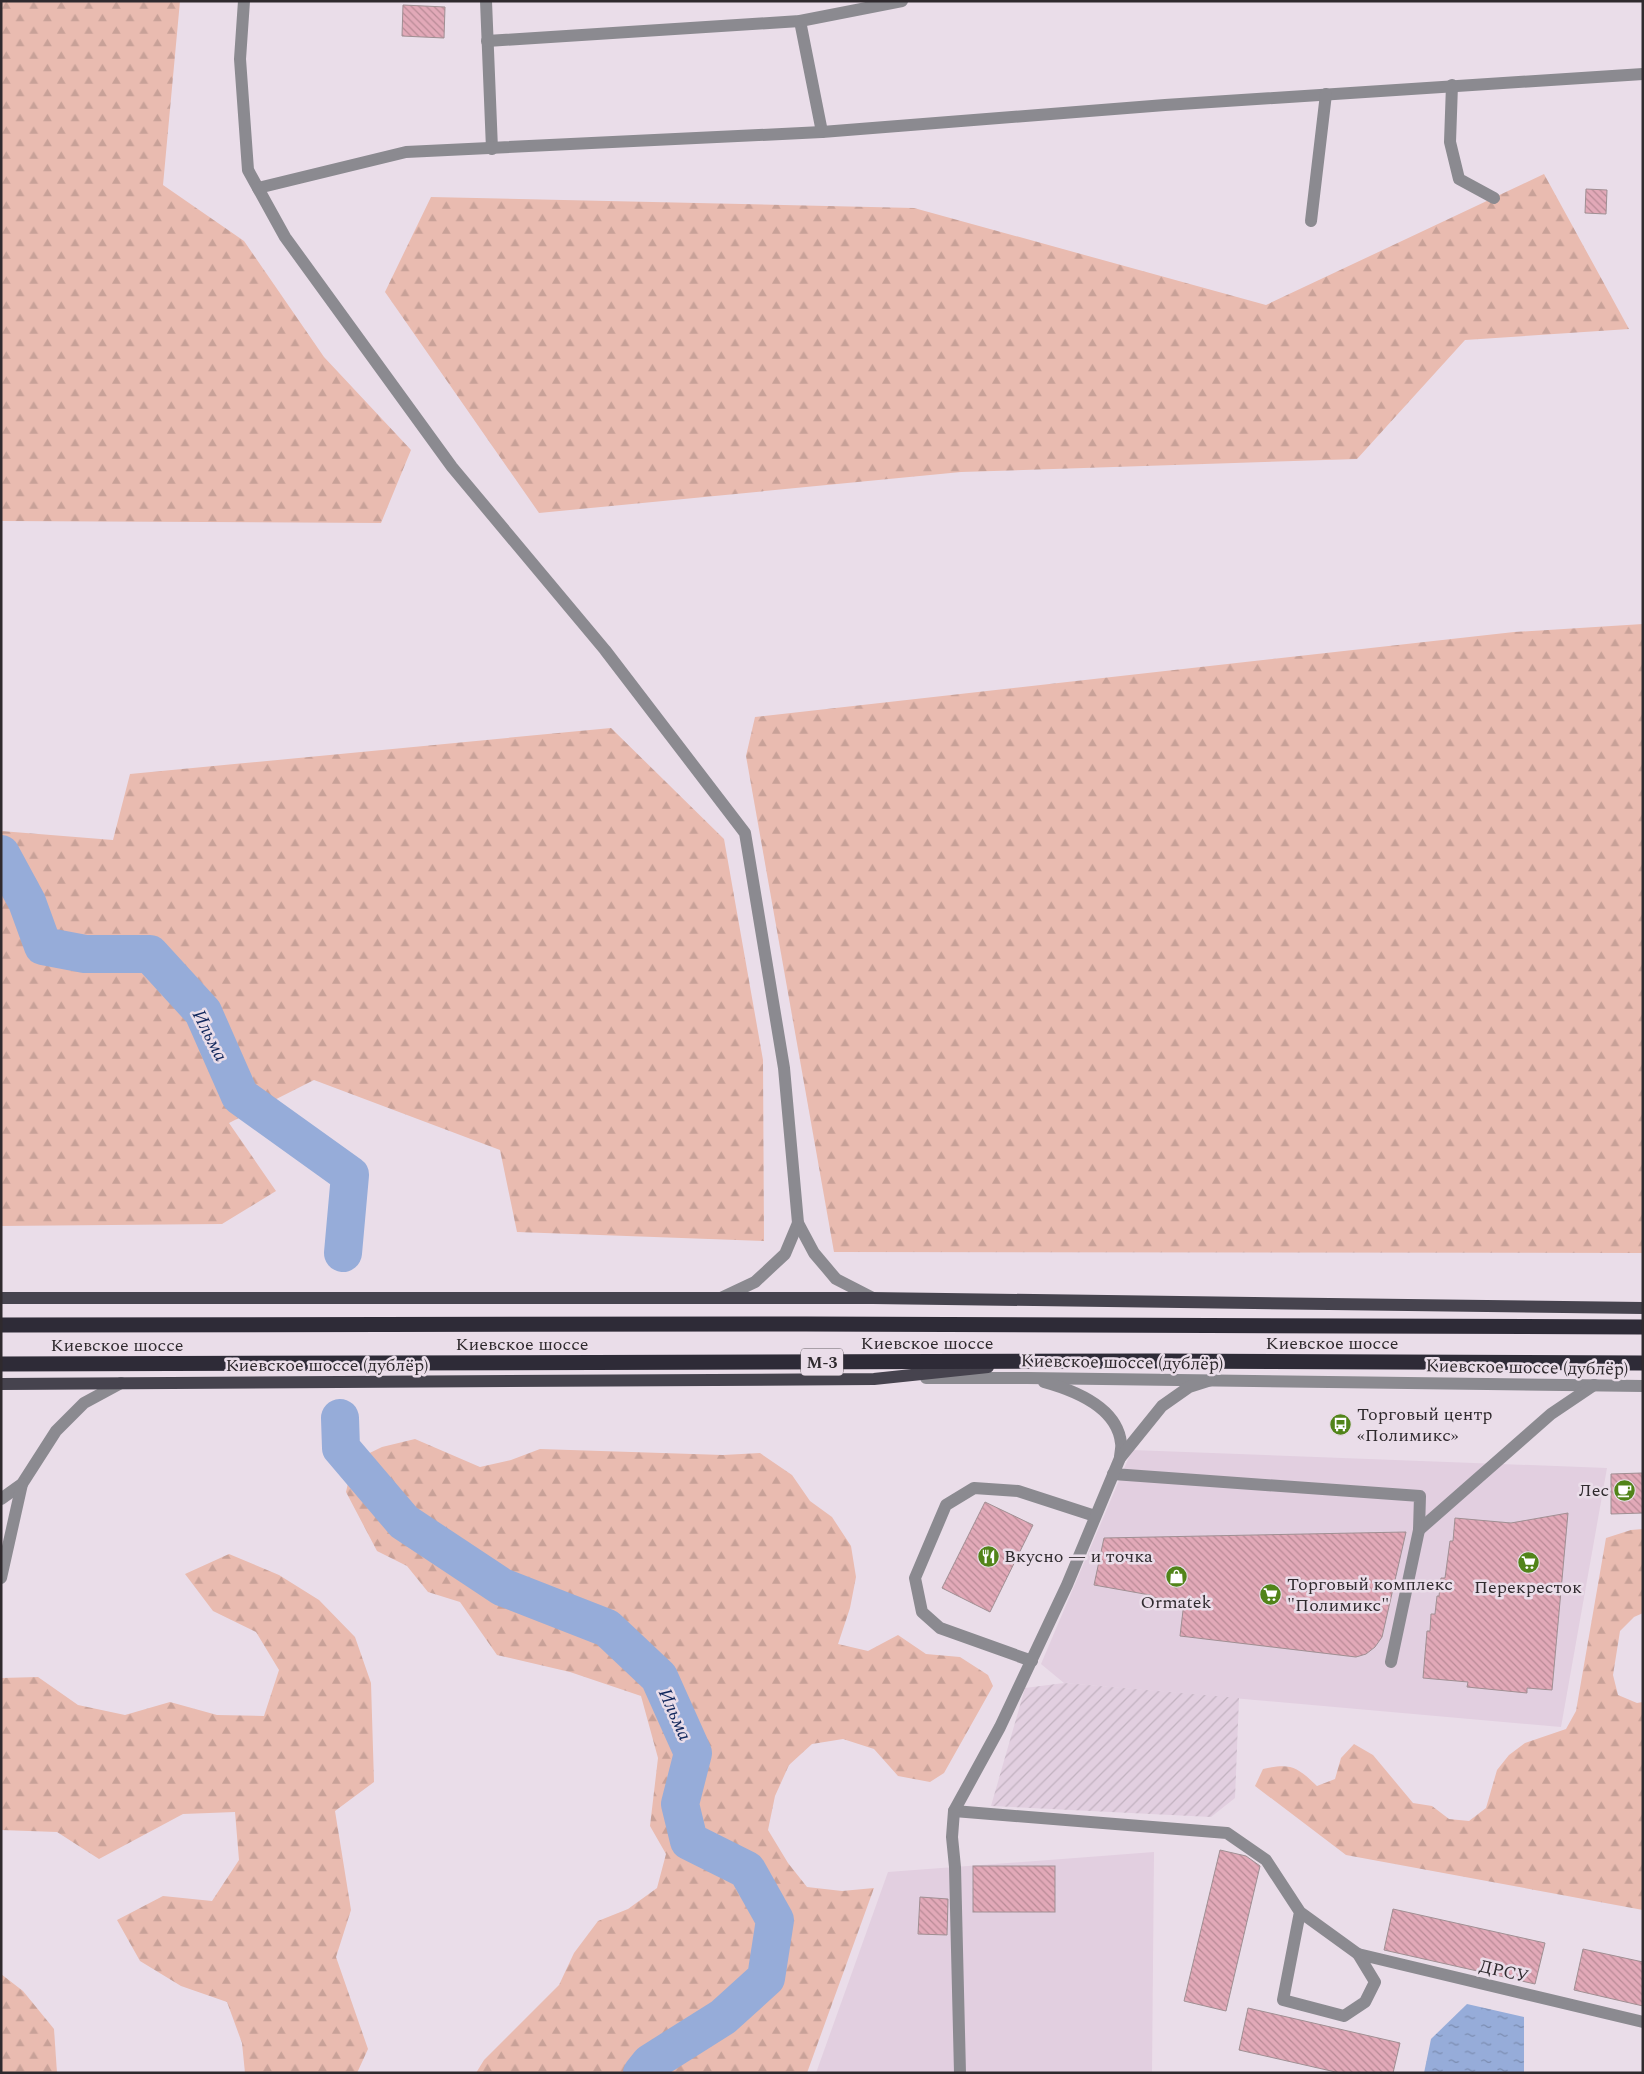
<svg xmlns="http://www.w3.org/2000/svg" width="1644" height="2074" viewBox="0 0 1644 2074" font-family="Spectral,serif">
<style>
.built{fill:#e2cfe0}
.industrial{fill:url(#industrial-furrows)}
.forest{fill:url(#forest-firs)}
.water{fill:url(#water-ripples)}
.lines{fill:none;stroke-linecap:round;stroke-linejoin:round}
.river{stroke:#96acd9;stroke-width:38}
.building{fill:url(#building-back-hatch);stroke:#a08f93}
.minor{stroke:#8b8a90;stroke-width:12}
.major{stroke:#46434e;stroke-width:12}
.highway{stroke:#2e2b37;stroke-width:15}
.labels{text-anchor:middle;stroke-width:5;stroke-linejoin:round;paint-order:stroke}
.shield{fill:#eadde9;stroke:#676066;stroke-width:1}
.shield-label{font-size:16px;font-weight:bold;fill:#2f2a2e}
.street-label{font-size:18px;fill:#2f2a2e;stroke:#eadde9}
.poi-label{font-size:18px;fill:#2f2a2e;stroke:#eadde9;text-anchor:start}
.water-label{font-size:19px;font-style:italic;fill:#11275c;stroke:#eadde9}
</style>
<defs>
<pattern id="industrial-furrows" width="10" height="10" patternUnits="userSpaceOnUse" patternTransform="scale(1.25)"><rect width="10" height="10" fill="#e2cfe0"/><path d="M-1 1l2-2M0 10L10 0M9 11l2-2" fill="none" stroke="#c2b2c0"/></pattern>
<pattern id="forest-firs" width="22" height="20" patternUnits="userSpaceOnUse" patternTransform="scale(1.25)"><rect width="22" height="20" fill="#e9bbb0"/><path d="M5 1l3.5 6h-7zM16 11l3.5 6h-7z" fill="#c8a198"/></pattern>
<pattern id="water-ripples" width="26" height="14" patternUnits="userSpaceOnUse" patternTransform="scale(1.25)"><rect width="26" height="14" fill="#96acd9"/><path d="M2 4q2-2 4 0t4 0M15 11q2-2 4 0t4 0" fill="none" stroke="#7b8cb0"/></pattern>
<pattern id="building-back-hatch" width="6" height="6" patternUnits="userSpaceOnUse" patternTransform="scale(1.25)"><rect width="6" height="6" fill="#e2a9b8"/><path d="M-1 5l2 2M0 0l6 6M5-1l2 2" fill="none" stroke="#b88a96"/></pattern>
</defs>
<rect width="100%" height="100%" fill="#eadde9"/>
<g class="built">
<path d="M 1132,1450 L 1607,1468 L 1561,1727 L 1064,1683 L 1041,1664 Z"/>
<path d="M 1154,1852 L 1152,2073 L 816,2073 L 888,1872 Z"/>
</g>
<path class="industrial" d="M 1064,1683 L 1239,1698 L 1235,1798 L 1211,1817 L 991,1806 L 1025,1688 Z"/>
<g class="forest">
<path d="M 1,1 L 180,1 L 163,185 L 244,241 L 324,357 L 411,450 L 381,523 L 1,521 Z"/>
<path d="M 1544,174 L 1629,329 L 1465,340 L 1357,459 L 961,472 L 539,513 L 385,292 L 431,197 L 914,208 L 1266,305 Z"/>
<path d="M 1643,624 L 1643,1253 L 834,1252 L 746,756 L 755,717 L 1514,632 Z"/>
<path d="M 611,728 L 724,839 L 763,1060 L 764,1241 L 517,1232 L 500,1150 L 314,1080 L 229,1123 L 276,1191 L 222,1224 L 1,1226 L 1,831 L 113,840 L 130,774 Z"/>
<path d="M 415,1439 L 480,1467 L 511,1460 L 540,1449 L 723,1455 L 760,1453 L 792,1475 L 810,1501 L 832,1517 L 851,1546 L 856,1577 L 850,1608 L 838,1644 L 868,1651 L 898,1635 L 926,1654 L 960,1657 L 988,1675 L 993,1686 L 944,1773 L 930,1782 L 898,1776 L 874,1749 L 843,1739 L 812,1744 L 789,1765 L 775,1796 L 768,1830 L 788,1863 L 807,1887 L 842,1891 L 874,1888 L 807,2073 L 476,2073 L 484,2060 L 559,1985 L 574,1953 L 598,1921 L 628,1909 L 657,1888 L 666,1854 L 650,1826 L 658,1758 L 641,1696 L 570,1672 L 497,1655 L 460,1602 L 428,1592 L 407,1566 L 377,1551 L 346,1492 L 353,1461 L 382,1447 Z"/>
<path d="M 1643,1529 L 1643,1613 L 1634,1617 L 1620,1631 L 1613,1675 L 1618,1695 L 1637,1703 L 1643,1702 L 1643,1910 L 1346,1855 L 1255,1786 L 1263,1769 C 1291,1763 1296,1766 1317,1786 L 1335,1779 L 1341,1758 L 1354,1744 L 1373,1755 L 1413,1803 L 1432,1806 L 1449,1819 L 1469,1821 L 1486,1808 L 1497,1770 L 1509,1755 L 1525,1743 L 1566,1729 L 1576,1711 L 1606,1538 L 1631,1530 Z"/>
<path d="M 229,1554 L 279,1575 L 319,1600 L 355,1637 L 371,1683 L 374,1782 L 335,1811 L 351,1910 L 336,1957 L 368,2049 L 357,2073 L 245,2073 L 242,2043 L 227,2002 L 181,1986 L 140,1961 L 117,1920 L 163,1896 L 212,1901 L 239,1860 L 235,1812 L 183,1814 L 99,1859 L 57,1832 L 1,1830 L 1,1678 L 38,1677 L 78,1705 L 125,1715 L 170,1702 L 217,1715 L 264,1716 L 279,1670 L 256,1632 L 213,1611 L 185,1574 Z"/>
<path d="M 1,1974 L 23,1991 L 54,2029 L 57,2073 L 1,2073 Z"/>
</g>
<path class="water" d="M 1467,2004 L 1524,2017 L 1524,2073 L 1424,2073 L 1431,2039 Z"/>
<g class="lines">
<g class="river">
<path d="M 1,854 L 27,902 L 43,946 L 85,954 L 150,954 L 203,1012 L 240,1096 L 350,1175 L 343,1253"/>
<path d="M 340,1418 L 341,1448 L 404,1522 L 502,1587 L 607,1628 L 659,1677 L 693,1753 L 680,1804 L 689,1841 L 747,1870 L 775,1920 L 766,1978 L 723,2017 L 650,2063 L 642,2073"/>
</g>
</g>
<g class="building">
<path d="M 403,5 L 445,7 L 444,38 L 402,36 Z"/>
<path d="M 1586,189 L 1607,190 L 1606,214 L 1585,213 Z"/>
<path d="M 1642,1473 L 1643,1513 L 1611,1514 L 1611,1474 Z"/>
<path d="M 985,1502 L 1033,1525 L 990,1612 L 942,1588 Z"/>
<path d="M 1568,1513 L 1552,1690 L 1527,1688 L 1527,1693 L 1467,1687 L 1468,1682 L 1423,1678 L 1427,1631 L 1430,1631 L 1431,1614 L 1435,1614 L 1437,1596 L 1439,1596 L 1441,1578 L 1445,1578 L 1450,1541 L 1453,1541 L 1455,1518 L 1511,1523 Z"/>
<path d="M 1406,1532 L 1382,1637 L 1375,1647 L 1366,1654 L 1356,1657 L 1180,1636 L 1184,1602 L 1149,1597 L 1150,1595 L 1094,1585 L 1104,1538 Z"/>
<path d="M 1220,1850 L 1246,1856 L 1260,1866 L 1226,2011 L 1184,2001 Z"/>
<rect x="973" y="1866" width="82" height="46"/>
<path d="M 920,1897 L 948,1899 L 947,1935 L 918,1934 Z"/>
<path d="M 1393,1909 L 1545,1943 L 1535,1984 L 1384,1950 Z"/>
<path d="M 1583,1949 L 1643,1962 L 1643,2006 L 1574,1990 Z"/>
<path d="M 1248,2008 L 1400,2043 L 1393,2073 L 1340,2073 L 1239,2050 Z"/>
</g>
<g class="lines">
<g class="minor">
<path d="M 244,1 L 240,59 L 248,170 L 285,237 L 452,467 L 605,650 L 745,833 L 784,1068 L 798,1223 L 814,1253 L 836,1279 L 873,1298"/>
<path d="M 486,1 L 492,149"/>
<path d="M 800,21 L 822,132"/>
<path d="M 487,41 L 800,21 L 902,1"/>
<path d="M 1452,85 L 1450,142 L 1459,179 L 1494,198"/>
<path d="M 258,188 L 406,152 L 822,132 L 1165,105 L 1643,74"/>
<path d="M 1311,221 L 1326,94"/>
<path d="M 721,1298 L 755,1282 L 785,1254 L 798,1223"/>
<path d="M 926,1378 L 1027,1378 L 1643,1386"/>
<path d="M 1044,1382 C 1073,1390 1117,1406 1121,1443 C 1122,1447 1120,1453 1120,1458"/>
<path d="M 1113,1474 L 1420,1496 L 1419,1530 L 1391,1662"/>
<path d="M 1,1499 L 22,1484 L 56,1431 L 84,1403 L 121,1383"/>
<path d="M 1419,1530 L 1551,1414 L 1594,1385"/>
<path d="M 1,1578 L 22,1484"/>
<path d="M 1032,1661 L 940,1628 L 922,1612 L 915,1578 L 946,1505 L 974,1488 L 1018,1491 L 1095,1516"/>
<path d="M 954,1811 L 1227,1833 L 1266,1860 L 1300,1912 L 1358,1954 L 1375,1982 L 1365,2002 L 1344,2016 L 1283,2000 L 1300,1912"/>
<path d="M 1358,1954 L 1643,2022"/>
<path d="M 960,2073 L 955,1867 L 952,1837 L 954,1811 L 1000,1727 L 1067,1585 L 1120,1458 L 1162,1406 L 1189,1387 L 1211,1380"/>
</g>
<g class="major">
<path d="M 1,1298 L 873,1298 L 1643,1308"/>
<path d="M 1,1384 L 874,1379 L 988,1367"/>
</g>
<g class="highway">
<path d="M 1,1325 L 806,1324 L 1643,1327"/>
<path d="M 1,1364 L 1156,1361 L 1643,1363"/>
</g>
</g>
<defs>
<symbol id="bus-disc" viewBox="-11 -11 22 22"><circle r="9.5" fill="#518419" stroke="#eadde9"/><path d="M-5-6H5V4H4V6H2V4H-2V6H-4V4H-5ZM-3.5-4V0h7V-4ZM-3.5 1.2v1.5H-2V1.2ZM2 1.2v1.5H3.5V1.2Z" fill="#fff"/></symbol>
<symbol id="cafe-disc" viewBox="-11 -11 22 22"><circle r="9.5" fill="#518419" stroke="#eadde9"/><path d="M-5.5-4.5H6V0H3Q3 3.5 0 3.5H-2.5Q-5.5 3.5-5.5 0ZM3-3.2v2h1.7v-2ZM-6 4.5H4V6H-6Z" fill="#fff"/></symbol>
<symbol id="restaurant-disc" viewBox="-11 -11 22 22"><circle r="9.5" fill="#518419" stroke="#eadde9"/><path d="M-5-6h1v4h1v-4h1v4h1v-4h1v5L-1.5 .5V6h-2V.5L-5-1ZM5-6V6H3V1.5H1.5Q1.5-4 5-6Z" fill="#fff"/></symbol>
<symbol id="supermarket-disc" viewBox="-11 -11 22 22"><circle r="9.5" fill="#518419" stroke="#eadde9"/><path d="M-6-5.5h2.5l.6 2H6L4.5 2H-2.5L-4.4-4H-6ZM-1.5 3.2a1.3 1.3 0 1 0 .1 0ZM3 3.2a1.3 1.3 0 1 0 .1 0Z" fill="#fff"/></symbol>
<symbol id="shop-disc" viewBox="-11 -11 22 22"><circle r="9.5" fill="#518419" stroke="#eadde9"/><path d="M-5-2.5h2.3a2.7 3.5 0 0 1 5.4 0H5L5.5 6h-11ZM-1.5-2.5h3a1.5 2.3 0 0 0-3 0Z" fill="#fff"/></symbol>
</defs>
<g fill-rule="evenodd">
<use href="#bus-disc" x="1328" y="1412" width="25" height="25"/>
<use href="#cafe-disc" x="1612" y="1478" width="25" height="25"/>
<use href="#restaurant-disc" x="976" y="1544" width="25" height="25"/>
<use href="#supermarket-disc" x="1516" y="1550" width="25" height="25"/>
<use href="#shop-disc" x="1164" y="1564" width="25" height="25"/>
<use href="#supermarket-disc" x="1258" y="1582" width="25" height="25"/>
</g>
<g class="labels">
<rect class="shield" x="801" y="1348.5" width="42" height="27" rx="4"/>
<g class="shield-label">
<text x="822" y="1368">М-3</text>
</g>
<g class="street-label">
<text x="927" y="1349">Киевское шоссе</text>
<text x="1332" y="1349">Киевское шоссе</text>
<text x="522" y="1350">Киевское шоссе</text>
<text x="117" y="1351">Киевское шоссе</text>
<text transform="translate(1122 1362) rotate(1)" y="6">Киевское шоссе (дублёр)</text>
<text x="327" y="1371">Киевское шоссе (дублёр)</text>
<text transform="translate(1527 1367) rotate(1)" y="6">Киевское шоссе (дублёр)</text>
<text transform="translate(1504 1971) rotate(13)" y="6">ДРСУ</text>
</g>
<g class="poi-label">
<text x="1357" y="1420">Торговый центр<tspan x="1357" dy="21">«Полимикс»</tspan></text>
<text x="1609" y="1496" text-anchor="end">Лес</text>
<text x="1004" y="1562">Вкусно — и точка</text>
<text x="1287" y="1590">Торговый комплекс<tspan x="1287" dy="21">"Полимикс"</tspan></text>
<text x="1528" y="1593" text-anchor="middle">Перекресток</text>
<text x="1176" y="1608" text-anchor="middle">Ormatek</text>
</g>
<g class="water-label">
<text transform="translate(211 1035) rotate(63)" y="7">Ильма</text>
<text transform="translate(676 1714) rotate(66)" y="7">Ильма</text>
</g>
</g>
<rect width="1644" height="2074" fill="none" stroke="#2f2a2e" stroke-width="5"/>
</svg>
